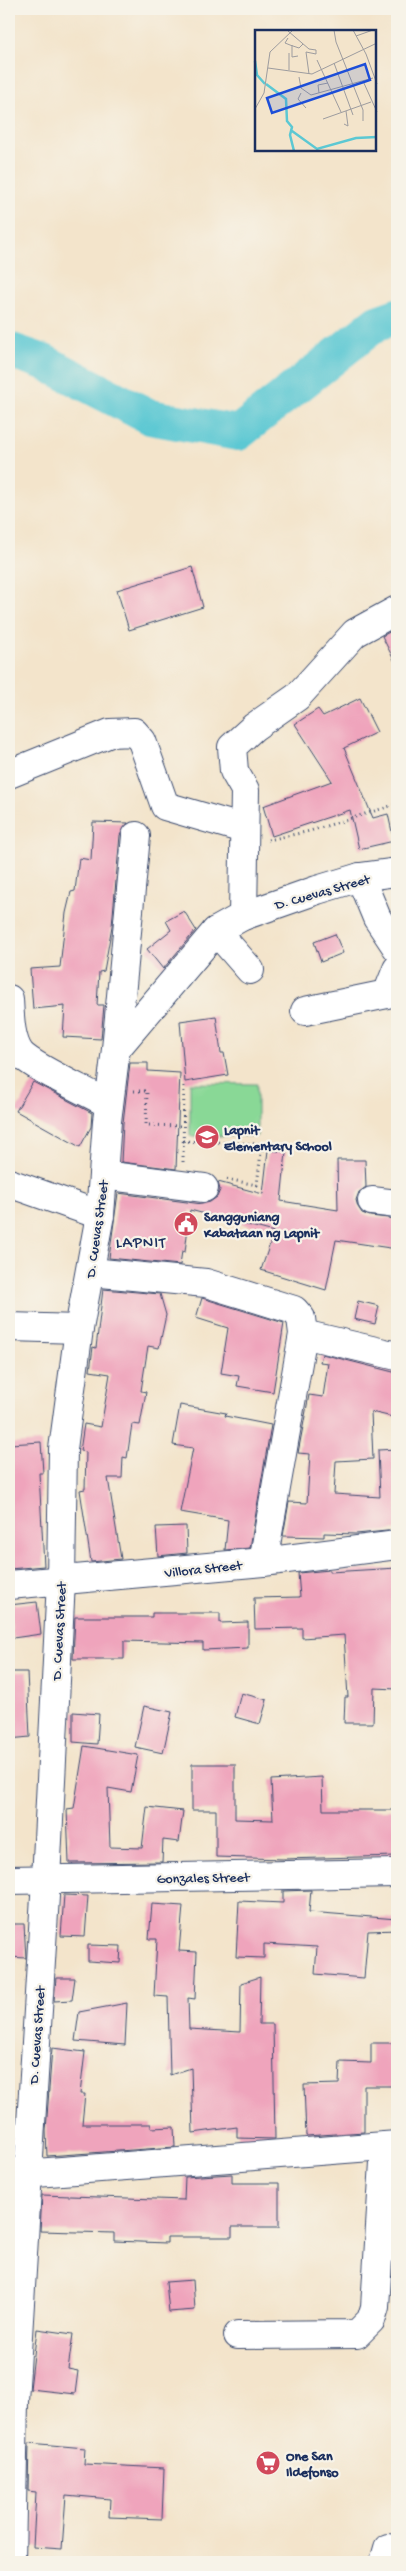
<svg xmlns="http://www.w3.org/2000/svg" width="406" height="2571" viewBox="0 0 406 2571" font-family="'Gochi Hand',sans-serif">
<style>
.green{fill:#89d896;stroke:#52847a}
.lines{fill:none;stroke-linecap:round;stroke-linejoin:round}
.river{stroke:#5cc8d3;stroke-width:36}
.building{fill:#efa4bc}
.minor-casing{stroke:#3b4a6e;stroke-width:30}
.path{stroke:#3b4a6e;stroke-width:3;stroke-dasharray:1 4;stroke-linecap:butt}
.minor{stroke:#fff;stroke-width:28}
.labels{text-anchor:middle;stroke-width:4.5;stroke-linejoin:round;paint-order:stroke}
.street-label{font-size:14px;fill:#1b2f5e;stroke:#f7f3e8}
.poi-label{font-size:14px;font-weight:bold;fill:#1b2f5e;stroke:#f7f3e8;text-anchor:start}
.quarter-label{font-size:16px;letter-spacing:1px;fill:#1b2f5e;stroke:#f7f3e8}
.inset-river{fill:none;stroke:#5cc8d3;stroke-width:2.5}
.inset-road{fill:none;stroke:#9d9c9f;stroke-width:1}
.view{fill:#1d4ed8;fill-opacity:0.15;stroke:#1d4ed8;stroke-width:2.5}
.inset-edge{fill:none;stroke:#1b2f5e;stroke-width:2.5}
</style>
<rect width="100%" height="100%" fill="#f7f3e8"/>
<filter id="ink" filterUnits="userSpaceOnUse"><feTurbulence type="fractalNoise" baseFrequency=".02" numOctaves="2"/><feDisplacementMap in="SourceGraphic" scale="10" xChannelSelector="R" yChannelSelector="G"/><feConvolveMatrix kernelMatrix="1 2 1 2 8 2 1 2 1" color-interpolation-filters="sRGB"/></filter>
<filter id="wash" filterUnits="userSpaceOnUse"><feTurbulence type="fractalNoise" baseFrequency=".0096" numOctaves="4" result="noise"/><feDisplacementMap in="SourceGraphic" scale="20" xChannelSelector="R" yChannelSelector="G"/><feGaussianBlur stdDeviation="1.12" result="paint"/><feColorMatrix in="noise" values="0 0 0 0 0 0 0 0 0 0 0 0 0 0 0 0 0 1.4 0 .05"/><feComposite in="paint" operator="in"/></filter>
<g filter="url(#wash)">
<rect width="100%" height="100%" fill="#f3e4cb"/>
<path class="green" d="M 190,1083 L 257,1084 L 257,1136 L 190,1136 Z"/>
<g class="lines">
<path class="river" d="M 9,350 L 44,362 L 150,417 L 238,433 L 377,323 L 397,316"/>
</g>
<g id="blocks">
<g class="building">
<path d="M 192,567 L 203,607 L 129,630 L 117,590 Z"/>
<path d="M 397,628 L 397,666 L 382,636 Z"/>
<path d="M 360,698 L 377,732 L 344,748 L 373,818 L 388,814 L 394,841 L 359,849 L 350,810 L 272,836 L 263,806 L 332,781 L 295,724 L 318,709 L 323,716 Z"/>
<path d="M 93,822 L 128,823 L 120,835 L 112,926 L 104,971 L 99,972 L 97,1005 L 104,1005 L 101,1039 L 63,1037 L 65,1006 L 33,1009 L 30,969 L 60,967 L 66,913 L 71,892 L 75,891 L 79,858 L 91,860 Z"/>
<path d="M 184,911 L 196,930 L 163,969 L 147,949 L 171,930 L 166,921 Z"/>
<path d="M 335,934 L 343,953 L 321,962 L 314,942 Z"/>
<path d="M 216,1016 L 221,1053 L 224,1053 L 228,1075 L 185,1082 L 180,1021 Z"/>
<path d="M 130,1063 L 148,1063 L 148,1071 L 180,1073 L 176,1169 L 121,1162 L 123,1123 Z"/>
<path d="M 33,1082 L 92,1113 L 91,1127 L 80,1147 L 16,1111 Z"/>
<path d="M 268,1150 L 286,1152 L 281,1201 L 338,1210 L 337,1160 L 365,1160 L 366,1187 L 359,1192 L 356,1200 L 358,1207 L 362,1213 L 370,1216 L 397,1219 L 397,1249 L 336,1240 L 326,1290 L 261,1270 L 274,1232 L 190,1210 L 185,1252 L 182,1251 L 180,1265 L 109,1258 L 118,1193 L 202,1204 L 210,1202 L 217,1197 L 220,1190 L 218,1182 L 263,1194 Z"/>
<path d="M 103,1289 L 160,1294 L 166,1315 L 159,1348 L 148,1346 L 141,1391 L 146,1392 L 140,1425 L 132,1424 L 127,1458 L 123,1457 L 122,1478 L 108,1478 L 121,1559 L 91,1562 L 80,1490 L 85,1489 L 86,1452 L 80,1451 L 84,1424 L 101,1427 L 110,1374 L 90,1371 L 93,1347 L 96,1348 Z"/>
<path d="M 202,1298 L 284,1323 L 273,1392 L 237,1386 L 239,1376 L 221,1373 L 228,1328 L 196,1318 Z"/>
<path d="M 358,1301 L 379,1306 L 375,1324 L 354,1319 Z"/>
<path d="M 322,1354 L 397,1373 L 397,1418 L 371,1412 L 373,1459 L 336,1461 L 334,1494 L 380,1497 L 378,1450 L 397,1449 L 397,1530 L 356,1534 L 324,1533 L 324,1537 L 283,1536 L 289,1502 L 307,1503 L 310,1454 L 298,1453 L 309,1395 L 323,1397 L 328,1363 L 320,1362 Z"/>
<path d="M 180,1405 L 226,1413 L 225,1416 L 271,1425 L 250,1548 L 225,1550 L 228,1520 L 180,1512 L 193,1448 L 173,1445 Z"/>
<path d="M 41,1442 L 43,1473 L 39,1473 L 44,1566 L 9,1569 L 9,1481 L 12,1481 L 10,1444 Z"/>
<path d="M 186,1526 L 187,1553 L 158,1556 L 156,1527 Z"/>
<path d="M 397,1568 L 397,1689 L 374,1688 L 373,1723 L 344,1723 L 345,1697 L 348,1697 L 344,1635 L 302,1638 L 302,1628 L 255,1629 L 254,1598 L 300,1597 L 298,1573 L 330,1570 L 330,1572 Z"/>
<path d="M 37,1602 L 41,1634 L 13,1638 L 9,1605 Z"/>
<path d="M 152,1613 L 220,1613 L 220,1623 L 248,1622 L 248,1648 L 203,1650 L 203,1643 L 124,1641 L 124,1659 L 73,1659 L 75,1617 L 152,1617 Z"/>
<path d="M 9,1672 L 27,1672 L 30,1737 L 9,1739 Z"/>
<path d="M 241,1693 L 267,1700 L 260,1724 L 235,1717 Z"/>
<path d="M 144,1706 L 172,1712 L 163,1753 L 135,1747 Z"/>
<path d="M 73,1712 L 99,1714 L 97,1744 L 73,1742 Z"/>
<path d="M 84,1746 L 138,1755 L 131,1792 L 108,1788 L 110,1847 L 142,1848 L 147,1807 L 183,1811 L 179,1842 L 163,1840 L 162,1862 L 69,1863 L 67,1809 L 74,1808 Z"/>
<path d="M 192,1764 L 235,1764 L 235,1819 L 273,1820 L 271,1780 L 322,1777 L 323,1810 L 397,1810 L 397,1856 L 283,1859 L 216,1857 L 216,1810 L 192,1810 Z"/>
<path d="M 311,1890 L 309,1912 L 397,1919 L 397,1930 L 368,1931 L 364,1978 L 315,1974 L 317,1947 L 264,1944 L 264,1958 L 236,1957 L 239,1901 L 283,1903 L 283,1891 Z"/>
<path d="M 64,1895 L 88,1896 L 85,1937 L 61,1936 Z"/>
<path d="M 152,1904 L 183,1906 L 179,1951 L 197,1952 L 195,1999 L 188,1998 L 189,2029 L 240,2032 L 241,1983 L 260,1977 L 259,2024 L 273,2024 L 275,2139 L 237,2138 L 237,2127 L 193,2133 L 191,2068 L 170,2075 L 168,1997 L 154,1996 L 157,1939 L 149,1939 Z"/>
<path d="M 9,1924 L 24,1924 L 26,1958 L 9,1957 Z"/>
<path d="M 88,1945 L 121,1946 L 120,1963 L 88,1961 Z"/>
<path d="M 56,1978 L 75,1978 L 72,2000 L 54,2001 Z"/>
<path d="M 127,2003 L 125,2045 L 75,2041 L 79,2012 Z"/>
<path d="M 371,2043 L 397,2043 L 397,2086 L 364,2086 L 364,2132 L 306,2136 L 304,2085 L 339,2084 L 340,2062 L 371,2063 Z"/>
<path d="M 52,2048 L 85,2052 L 80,2094 L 85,2094 L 82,2124 L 151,2124 L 151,2128 L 174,2127 L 175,2147 L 47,2156 L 46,2131 Z"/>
<path d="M 232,2174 L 232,2183 L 279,2183 L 279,2227 L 232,2227 L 232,2237 L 167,2237 L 167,2243 L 114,2241 L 114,2233 L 40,2231 L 42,2195 L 184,2200 L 185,2177 Z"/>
<path d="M 193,2280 L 195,2310 L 169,2312 L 166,2282 Z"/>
<path d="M 37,2329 L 73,2334 L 68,2369 L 78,2371 L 75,2394 L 30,2389 Z"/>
<path d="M 29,2443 L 85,2448 L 84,2464 L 164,2468 L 162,2519 L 109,2517 L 110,2499 L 66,2495 L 62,2549 L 33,2547 L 36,2492 L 28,2491 Z"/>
</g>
</g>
</g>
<g filter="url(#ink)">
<use href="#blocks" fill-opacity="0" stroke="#3b4a6e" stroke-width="1"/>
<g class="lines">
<defs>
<g id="minor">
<path d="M 9,774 L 110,733 L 134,732 L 142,741 L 165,806 L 244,829"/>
<path d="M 360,877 L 377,918 L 397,948"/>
<path d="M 243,916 L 245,790 L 234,771 L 232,747 L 254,727 L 297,697 L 355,633 L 397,610"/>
<path d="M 216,931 L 250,970"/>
<path d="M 9,999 C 10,1015 10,1039 20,1053 C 32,1067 90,1093 109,1104"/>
<path d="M 305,1011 L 387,994 L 397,969"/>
<path d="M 116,1049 L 136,836"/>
<path d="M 103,1175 L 204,1188"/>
<path d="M 9,1183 L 100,1215"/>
<path d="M 372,1201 L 397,1204"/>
<path d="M 91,1272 L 206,1283 L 294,1310 L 301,1318 L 303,1334 L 263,1562"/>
<path d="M 9,1327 L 79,1329"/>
<path d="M 303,1334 L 397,1356"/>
<path d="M 9,1585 L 263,1562 L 397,1545"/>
<path d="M 9,1880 L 397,1873"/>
<path d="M 10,2175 L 397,2145"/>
<path d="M 238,2335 L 357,2334 L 371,2320 L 375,2307 L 385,2146"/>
<path d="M 11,2562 L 14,2401 L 46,1880 L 61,1581 L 63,1449 L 79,1329 L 100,1215 L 107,1121 L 116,1049 L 216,931 L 243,916 L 317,890 L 360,877 L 397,872"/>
<path d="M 384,2562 L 388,2548"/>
</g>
</defs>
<use href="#minor" class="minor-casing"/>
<g class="path">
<path d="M 268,840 L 310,831 L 397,804"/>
<path d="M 134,1091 L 147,1091 L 146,1125 L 183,1126"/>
<path d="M 183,1141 L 262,1144 L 257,1185 L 226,1179"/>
<path d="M 183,1162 L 184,1083"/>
</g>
<use href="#minor" class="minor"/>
</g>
</g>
<defs>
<symbol id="school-disc" viewBox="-11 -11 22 22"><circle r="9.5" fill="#d1495b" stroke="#f7f3e8"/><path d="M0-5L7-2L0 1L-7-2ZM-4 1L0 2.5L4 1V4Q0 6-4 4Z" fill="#fff"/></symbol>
<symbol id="civic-disc" viewBox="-11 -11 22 22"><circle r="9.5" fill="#d1495b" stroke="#f7f3e8"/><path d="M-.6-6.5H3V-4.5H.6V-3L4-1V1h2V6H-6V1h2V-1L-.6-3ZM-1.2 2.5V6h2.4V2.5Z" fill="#fff"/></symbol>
<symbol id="supermarket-disc" viewBox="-11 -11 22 22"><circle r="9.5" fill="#d1495b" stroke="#f7f3e8"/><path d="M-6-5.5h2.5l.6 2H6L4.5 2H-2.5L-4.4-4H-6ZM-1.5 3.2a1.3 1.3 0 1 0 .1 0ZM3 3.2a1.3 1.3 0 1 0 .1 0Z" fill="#fff"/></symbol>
</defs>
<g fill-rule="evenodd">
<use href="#school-disc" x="193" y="1123" width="28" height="28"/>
<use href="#civic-disc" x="172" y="1210" width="28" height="28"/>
<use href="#supermarket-disc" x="254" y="2449" width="28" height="28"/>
</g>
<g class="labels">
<g class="street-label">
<text transform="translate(322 891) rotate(-16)" y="5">D. Cuevas Street</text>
<text transform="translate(96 1229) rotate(-82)" y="5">D. Cuevas Street</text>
<text transform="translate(203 1568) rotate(-6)" y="5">Villora Street</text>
<text transform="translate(58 1631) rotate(-87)" y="5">D. Cuevas Street</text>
<text transform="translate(203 1877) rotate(-1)" y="5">Gonzales Street</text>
<text transform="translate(36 2035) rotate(-86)" y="5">D. Cuevas Street</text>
</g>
<g class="poi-label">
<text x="224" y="1134">Lapnit<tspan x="224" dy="16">Elementary School</tspan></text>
<text x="204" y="1221">Sangguniang<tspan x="204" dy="16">Kabataan ng Lapnit</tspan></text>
<text x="286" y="2460">One San<tspan x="286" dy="16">Ildefonso</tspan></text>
</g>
<g class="quarter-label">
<text x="141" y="1247">LAPNIT</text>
</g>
</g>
<g transform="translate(255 30)">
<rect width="121" height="121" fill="#f3e4cb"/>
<path class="inset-river" d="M 0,31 L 2,45 L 10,54M 11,54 L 31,69 L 32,91 L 37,97 L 35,105 L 39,121M 37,101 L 62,119 L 101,108 L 122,107"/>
<path class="inset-road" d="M 79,0 L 81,12 L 108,80 L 108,91M 98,0 L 111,24 L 122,54M 33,1 L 54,19 L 61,20 L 61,24 L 51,22M 101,6 L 118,0M 33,8 L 30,13 L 35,15 L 44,18 L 48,14M 37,15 L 37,27 L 43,26M 51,22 L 54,44M 34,23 L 34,40M 62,30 L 86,82M 79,33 L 98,85M 13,38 L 57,44 L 122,13M 44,47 L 46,58 L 56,65 L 118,48M 108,51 L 122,82M 46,63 L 43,69 L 51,78M 64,63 L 63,55 L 73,53M 0,79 L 9,63 L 15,22 L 38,0M 68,89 L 116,72M 89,94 L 93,96 L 91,81"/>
<path class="view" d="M 110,34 L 115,50 L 17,83 L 12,68 Z"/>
<rect width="121" height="121" class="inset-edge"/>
</g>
<rect width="406" height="2571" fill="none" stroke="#f7f3e8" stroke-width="30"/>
</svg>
